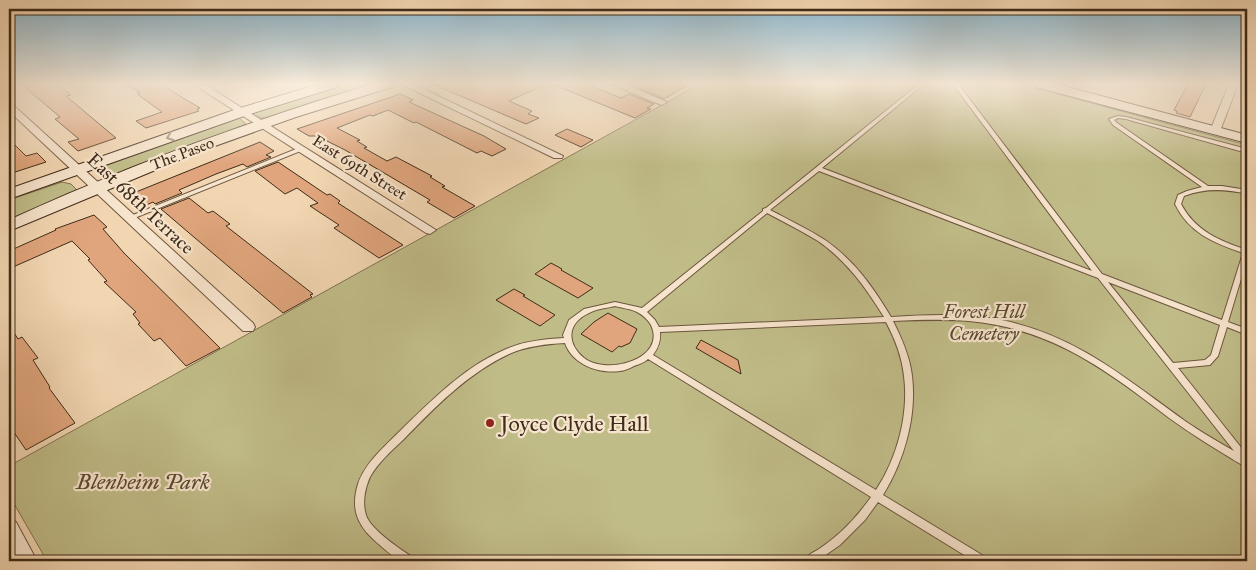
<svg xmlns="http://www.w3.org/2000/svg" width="1256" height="570" viewBox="0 0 1256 570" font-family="'IM FELL Great Primer',serif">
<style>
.green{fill:#c0bc88;stroke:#807450}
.building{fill:#e0a57c;stroke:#3f2c19}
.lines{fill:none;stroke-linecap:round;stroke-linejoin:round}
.service-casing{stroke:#6c563f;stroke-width:2}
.minor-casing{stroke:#6c563f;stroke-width:2}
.secondary-casing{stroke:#3f2c19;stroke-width:2}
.service{fill:#f7e4cd;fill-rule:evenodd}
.minor{fill:#f7e4cd;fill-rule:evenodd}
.secondary{fill:#f7e4cd;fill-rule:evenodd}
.oneway{stroke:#9b8873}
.poi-dot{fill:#8f2418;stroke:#f7e4cd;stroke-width:2}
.labels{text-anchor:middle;stroke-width:4.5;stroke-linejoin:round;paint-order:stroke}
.far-street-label{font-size:16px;fill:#3f2c19;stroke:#f7e4cd}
.street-label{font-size:19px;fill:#3f2c19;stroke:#f7e4cd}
.park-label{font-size:19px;font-style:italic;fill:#59492f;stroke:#f7e4cd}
.near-poi-label{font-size:22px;fill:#3f2c19;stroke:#f7e4cd;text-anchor:start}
.near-park-label{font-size:22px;font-style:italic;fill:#59492f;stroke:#f7e4cd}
</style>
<rect width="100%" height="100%" fill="#f2d6b2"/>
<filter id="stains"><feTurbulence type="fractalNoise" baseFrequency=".004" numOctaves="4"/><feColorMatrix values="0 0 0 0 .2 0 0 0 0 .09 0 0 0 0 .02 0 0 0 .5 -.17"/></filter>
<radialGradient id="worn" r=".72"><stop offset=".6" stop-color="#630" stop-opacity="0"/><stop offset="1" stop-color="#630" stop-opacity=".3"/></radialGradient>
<g class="green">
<path d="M 342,84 L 378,84 L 266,118 L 261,118 L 252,114 L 258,110 Z"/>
<path d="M 700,84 L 1021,84 L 1247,145 L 1247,561 L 47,561 L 9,495 L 9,466 Z"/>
<path d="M 235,118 L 239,118 L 246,124 L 114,176 L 107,177 L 98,170 L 99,167 Z"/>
<path d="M 62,182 L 71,184 L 76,189 L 76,191 L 9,222 L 9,200 Z"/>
</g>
<g class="building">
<path d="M 21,84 L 57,84 L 71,95 L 66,96 L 116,138 L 78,151 L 68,142 L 79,139 L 55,119 L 60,117 Z"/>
<path d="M 126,84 L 160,84 L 200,108 L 197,109 L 199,111 L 146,128 L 136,121 L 162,112 L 137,94 L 140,93 Z"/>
<path d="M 432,84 L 546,84 L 509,101 L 532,111 L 528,114 L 539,118 L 526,124 Z"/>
<path d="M 552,84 L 586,84 L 621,98 L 629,94 L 654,104 L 647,108 L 651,109 L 635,118 Z"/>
<path d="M 647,84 L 689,84 L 664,99 L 639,88 Z"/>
<path d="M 1188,84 L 1206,84 L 1190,117 L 1176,113 L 1177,111 L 1174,110 Z"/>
<path d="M 400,94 L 413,100 L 409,102 L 484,136 L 506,149 L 492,156 L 481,151 L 477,153 L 416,122 L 414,123 L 388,110 L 373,116 L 370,115 L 337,128 L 360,140 L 357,141 L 367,147 L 364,148 L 387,161 L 396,157 L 432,176 L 430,177 L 445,186 L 442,187 L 475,206 L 454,218 L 427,202 L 430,200 L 345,150 L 317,136 L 309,136 L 297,129 Z"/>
<path d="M 567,129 L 593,140 L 581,147 L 555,135 Z"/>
<path d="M 9,139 L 26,156 L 37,153 L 46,162 L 9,174 Z"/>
<path d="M 260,142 L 274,151 L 266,155 L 271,157 L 247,167 L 243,164 L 216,174 L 179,190 L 182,193 L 155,204 L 153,202 L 140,208 L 126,196 Z"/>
<path d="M 278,162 L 327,195 L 330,194 L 340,201 L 338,203 L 403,245 L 379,258 L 334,228 L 339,225 L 310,206 L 318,203 L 297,188 L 285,194 L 255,171 Z"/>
<path d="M 189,198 L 208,213 L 213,211 L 230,224 L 226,226 L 313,294 L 310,295 L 312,297 L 283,313 L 161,209 Z"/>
<path d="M 94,215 L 107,227 L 103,229 L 124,253 L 220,348 L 186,366 L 160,338 L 154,341 L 138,324 L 140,323 L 133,314 L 136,312 L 104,282 L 107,281 L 88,260 L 90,259 L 72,241 L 13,267 L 9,262 L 9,251 L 56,230 L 55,229 Z"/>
<path d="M 551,263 L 562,269 L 561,270 L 593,288 L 578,298 L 535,274 Z"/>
<path d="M 514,289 L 525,295 L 523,296 L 555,315 L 540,326 L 496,300 Z"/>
<path d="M 608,313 L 637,329 L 630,343 L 621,347 L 619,346 L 612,352 L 581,334 L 594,322 Z"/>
<path d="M 9,325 L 18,339 L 22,337 L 38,358 L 33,360 L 50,387 L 49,388 L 75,423 L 26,450 L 9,425 Z"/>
<path d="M 701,340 L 738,360 L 741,374 L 696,348 Z"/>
</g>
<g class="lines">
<defs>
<g id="service">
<path d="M 919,84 L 924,84 L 822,168 L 1092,271 L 953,84 L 958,84 L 1102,274 L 1222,320 L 1243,253 C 1214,243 1189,233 1175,204 L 1178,195 L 1187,191 L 1202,187 L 1113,125 L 1109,119 L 1118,116 L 1126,117 L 1247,149 L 1247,153 L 1126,119 L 1118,118 L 1114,120 L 1117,123 L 1208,186 L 1222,186 L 1247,190 L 1247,194 C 1225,189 1205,188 1184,196 L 1181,204 C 1195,231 1220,241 1247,250 L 1247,259 L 1228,322 L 1247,329 L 1247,335 L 1227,327 L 1218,356 L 1210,365 L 1178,368 L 1247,455 L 1247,467 C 1239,464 1231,458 1224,454 C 1199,439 1175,423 1152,405 C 1094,361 1043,328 969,321 C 944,319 919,320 893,321 C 902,339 910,357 912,376 C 917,416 904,461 883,495 L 987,558 L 988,561 L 974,561 L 878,502 L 865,520 L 840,545 L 817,561 L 804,561 C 806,555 813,553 819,549 C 839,536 857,517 871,497 L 648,359 C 644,363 639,364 634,366 C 630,368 624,371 620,371 C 598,374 572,364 565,343 C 546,344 527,346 509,354 C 468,373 434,408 403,440 C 391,451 378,463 370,477 C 365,488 362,503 366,515 C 370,529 401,550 414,558 L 415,561 C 411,561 407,562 404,561 C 395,560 380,545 373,539 C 356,523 351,507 358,484 C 365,463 384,447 400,431 C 431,401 464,367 504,350 C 523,341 544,339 564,338 L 563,335 L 569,320 L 584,309 L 615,302 L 642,308 L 763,211 L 763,209 L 766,208 ZM 819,171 L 1098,278 L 1234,451 C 1217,441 1201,432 1185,421 C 1125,378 1076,335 1001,320 C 964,313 928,315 891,317 C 873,287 854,260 825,240 C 808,229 789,220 770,210 ZM 767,213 C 784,222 802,231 818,241 C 847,261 866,288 884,317 L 659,327 L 655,320 L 647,312 ZM 1108,282 L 1220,325 L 1211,355 L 1205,360 L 1173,363 ZM 615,306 C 622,308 631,309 637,312 C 643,315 648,320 651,325 C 667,359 607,376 584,358 C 566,343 567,323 589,313 C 596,309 607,308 615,306 ZM 886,322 C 895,339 902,357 904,376 C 909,415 897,458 876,490 L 653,355 C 658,348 661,341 660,332 Z"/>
<path d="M 301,147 L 303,148 L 303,150 L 132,219 L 130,220 L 127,218 L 128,217 Z"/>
</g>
<g id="minor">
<path d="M 193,84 L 204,84 L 436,230 L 430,234 L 426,233 Z"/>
<path d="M 401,84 L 413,84 L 563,156 L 562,158 L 554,158 Z"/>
<path d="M 611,84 L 624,84 L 667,102 L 662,105 L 659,104 Z"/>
<path d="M 1229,84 L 1238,84 L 1220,131 L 1219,133 L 1211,133 L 1210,131 Z"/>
<path d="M 9,103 L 12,104 L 253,323 L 255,327 L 253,331 L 243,331 L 9,111 Z"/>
<path d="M 9,519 L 16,522 L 37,561 L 16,561 L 9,547 Z"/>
</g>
<g id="secondary">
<path d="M 319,84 L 339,84 L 337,87 L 247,115 L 9,199 L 9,189 L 237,109 Z"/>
<path d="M 373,84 L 394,84 L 392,87 L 296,117 L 201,151 L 9,231 L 9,220 C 127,166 249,121 373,84 Z"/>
<path d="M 1034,84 L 1056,84 L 1247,135 L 1247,143 L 1036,87 Z"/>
</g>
</defs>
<use href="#service" class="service-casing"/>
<use href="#minor" class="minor-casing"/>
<use href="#secondary" class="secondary-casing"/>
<use href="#service" class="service"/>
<use href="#minor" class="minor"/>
<use href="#secondary" class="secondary"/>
</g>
<defs><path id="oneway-chevron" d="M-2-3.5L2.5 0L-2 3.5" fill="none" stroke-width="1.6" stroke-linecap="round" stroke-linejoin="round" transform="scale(1.25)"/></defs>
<use class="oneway" href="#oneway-chevron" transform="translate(170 137) rotate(160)"/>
<linearGradient id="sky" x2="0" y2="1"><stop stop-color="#89b6cf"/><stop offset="0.51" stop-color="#f9eddc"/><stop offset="1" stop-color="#f9eddc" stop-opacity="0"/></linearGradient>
<rect width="1256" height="164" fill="url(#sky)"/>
<circle class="poi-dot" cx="490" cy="423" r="5"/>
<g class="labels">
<g class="far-street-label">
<text transform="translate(182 153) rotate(-21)" y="6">The Paseo</text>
<text transform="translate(360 167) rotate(32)" y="6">East 69th Street</text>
</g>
<g class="street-label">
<text transform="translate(141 203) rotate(43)" y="7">East 68th Terrace</text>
</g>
<g class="park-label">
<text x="984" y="318">Forest Hill<tspan x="984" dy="22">Cemetery</tspan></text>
</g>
<g class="near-poi-label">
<text x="500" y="431">Joyce Clyde Hall</text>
</g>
<g class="near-park-label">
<text x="143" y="489">Blenheim Park</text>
</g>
</g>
<rect width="1256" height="570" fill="none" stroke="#f2d6b2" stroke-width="30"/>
<rect x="10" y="10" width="1236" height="550" fill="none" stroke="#3f2c19" stroke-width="2.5"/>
<rect x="15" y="15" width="1226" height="540" fill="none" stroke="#3f2c19"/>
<rect width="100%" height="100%" filter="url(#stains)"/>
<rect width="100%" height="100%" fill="url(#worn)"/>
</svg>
